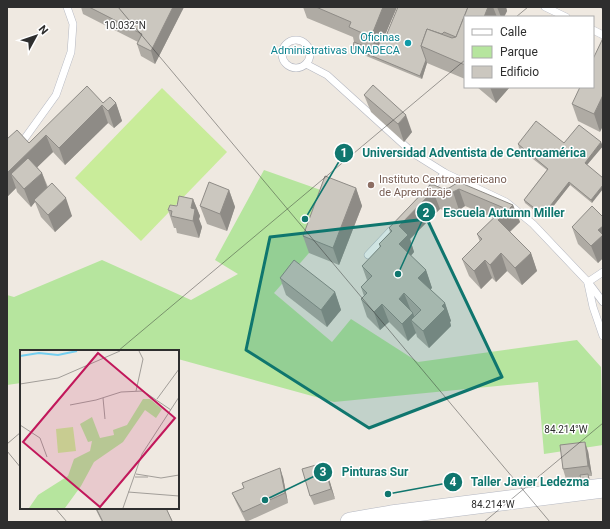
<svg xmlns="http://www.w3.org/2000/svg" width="610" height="529" viewBox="0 0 610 529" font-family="Roboto,sans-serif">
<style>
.green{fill:#b6e59e}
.pitch{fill:#c9ec9a}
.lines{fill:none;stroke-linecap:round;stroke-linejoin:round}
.lane-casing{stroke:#b4b7c1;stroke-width:8}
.secondary-casing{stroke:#b4b7c1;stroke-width:20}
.lane{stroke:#fff;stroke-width:7}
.secondary{stroke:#fff;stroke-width:19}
.wall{fill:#afaba4}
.shaded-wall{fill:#8e8b86}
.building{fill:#cbc7bf;stroke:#8e8b86}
.marked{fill:#0f766e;fill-opacity:0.2;stroke:#0f766e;stroke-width:3;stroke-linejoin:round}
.ticks{fill:none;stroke:#2e2e2e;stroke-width:1;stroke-opacity:0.45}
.culture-dot{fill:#0f9aa8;stroke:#fff;stroke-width:1.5}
.education-dot{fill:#8d6e63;stroke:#fff;stroke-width:1.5}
.labels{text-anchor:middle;stroke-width:3;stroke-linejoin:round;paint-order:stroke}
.culture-label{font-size:11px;fill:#0d838f;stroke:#fff;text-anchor:end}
.education-label{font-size:11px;fill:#785e54;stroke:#fff;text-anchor:start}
.inset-river{fill:none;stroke:#75cff0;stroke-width:2}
.inset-road{fill:none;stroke:#a29e99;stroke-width:1}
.view{fill:#c2185b;fill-opacity:0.15;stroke:#c2185b;stroke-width:2}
.inset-edge{fill:none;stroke:#2e2e2e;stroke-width:2}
.ticks-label{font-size:10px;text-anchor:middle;fill:#2e2e2e;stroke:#fff;stroke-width:3;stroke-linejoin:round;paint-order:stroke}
.leader{fill:none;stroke:#0f766e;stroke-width:1.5}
.callout-dot{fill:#0f766e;stroke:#fff;stroke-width:1.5}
.mark-label{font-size:12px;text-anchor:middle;font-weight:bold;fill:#fff}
.callout-label{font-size:12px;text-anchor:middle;font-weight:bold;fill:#0f766e;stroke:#fff;stroke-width:3;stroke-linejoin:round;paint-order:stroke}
</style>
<rect width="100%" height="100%" fill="#efe9e1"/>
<path class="green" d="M 264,170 L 332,194 L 309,253 L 274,293 L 332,342 L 351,319 L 418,362 L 577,340 L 601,367 L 603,445 L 544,454 L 538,382 L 334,402 L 178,359 L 178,351 L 21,351 L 21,383 L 7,385 L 7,295 L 14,297 L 102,260 L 191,300 L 238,274 L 215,260 Z"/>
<path class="pitch" d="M 162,88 L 227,152 L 141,241 L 75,178 Z"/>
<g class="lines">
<defs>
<g id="lane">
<path d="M 545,7 L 566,17"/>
<path d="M 593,30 L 603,35"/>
<circle cx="296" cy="54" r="14"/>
<path d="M 306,64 L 327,75 L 413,153 L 445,173 L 506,202 L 533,224 L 588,282 L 603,302"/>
<path d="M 20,145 L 56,95 L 71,52 L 73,24 L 67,7"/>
<path d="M 429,191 L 445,173"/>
<path d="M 368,255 L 397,224"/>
<path d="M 588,282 L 603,272"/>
<path d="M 588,284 L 593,307 L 603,336"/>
</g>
<path id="secondary" d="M 350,522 L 391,515 L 603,488"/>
</defs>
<use href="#lane" class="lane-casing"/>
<use href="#secondary" class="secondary-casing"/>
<use href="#lane" class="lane"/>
<use href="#secondary" class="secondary"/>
</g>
<g class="wall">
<path d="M 81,7 L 184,7 L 155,64 L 141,56 L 137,44 L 138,42 L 83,14 Z"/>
<path d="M 303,7 L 397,7 L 384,37 L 425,7 L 506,7 L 507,11 L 504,17 L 465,17 L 465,79 L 427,63 L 422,79 L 354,51 L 353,48 L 354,42 L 353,37 L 307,18 Z"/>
<path d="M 477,87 L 509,87 L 509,88 L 496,103 Z"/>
<path d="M 593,87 L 600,132 L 578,121 L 572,104 Z"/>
<path d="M 364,95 L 412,132 L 404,142 L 371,112 Z"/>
<path d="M 103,103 L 116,103 L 122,121 L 114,128 L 108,123 L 65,165 L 53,152 L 37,167 L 42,173 L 48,187 L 72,216 L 55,232 L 41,217 L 35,202 L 31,207 L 17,192 L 16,188 L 7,197 L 7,139 L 29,143 Z"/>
<path d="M 564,143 L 603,146 L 587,165 L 592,203 L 570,185 L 544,218 L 525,203 L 524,200 L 547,170 L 519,148 L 518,144 Z"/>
<path d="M 457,183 L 513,205 L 520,222 L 510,232 L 531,253 L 537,271 L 522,285 L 507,271 L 496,282 L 492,278 L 481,289 L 469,276 L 462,259 L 480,242 L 477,234 L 494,218 L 465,206 L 459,210 L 451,212 L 440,209 L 410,239 L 414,252 L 411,256 L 426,270 L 432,288 L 430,289 L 445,303 L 451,321 L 450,322 L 451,326 L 429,348 L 417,337 L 416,333 L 408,341 L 389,322 L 380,330 L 367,317 L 361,299 L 364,296 L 361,287 L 367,280 L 362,266 L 380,248 L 379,244 L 390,232 L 389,228 L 430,185 L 443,189 L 449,188 Z"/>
<path d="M 356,188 L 362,206 L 339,265 L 309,253 L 303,236 Z"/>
<path d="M 229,190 L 235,207 L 227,231 L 207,224 L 200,206 Z"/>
<path d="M 193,199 L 200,216 L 199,219 L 202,227 L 199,238 L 177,233 L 176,228 L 174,228 L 168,210 Z"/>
<path d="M 603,217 L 603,258 L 598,263 L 578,244 L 572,227 Z"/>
<path d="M 280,278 L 335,292 L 341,310 L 327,327 L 286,295 Z"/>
<path d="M 588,451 L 592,476 L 589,476 L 590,483 L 582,484 L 580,477 L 566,479 L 563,469 Z"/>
<path d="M 327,472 L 335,499 L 314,505 L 310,496 Z"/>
<path d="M 283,477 L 288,503 L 246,522 L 236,502 L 232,493 L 244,488 L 242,483 Z"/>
<path d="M 95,508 L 166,508 L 173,522 L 102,522 Z"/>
</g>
<g class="shaded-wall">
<path d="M 173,7 L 184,7 L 155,64 L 151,51 Z"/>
<path d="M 383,7 L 397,7 L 377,54 L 371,37 Z"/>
<path d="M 488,7 L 493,7 L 497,17 L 484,17 Z"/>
<path d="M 497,7 L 506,7 L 507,11 L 504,17 L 501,17 Z"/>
<path d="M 426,60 L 427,63 L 422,79 L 420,76 Z"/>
<path d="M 490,87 L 509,87 L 509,88 L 496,103 Z"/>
<path d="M 603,95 L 603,126 L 600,132 L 594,114 Z"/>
<path d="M 116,103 L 122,121 L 114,128 L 108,111 Z"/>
<path d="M 102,105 L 108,123 L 65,165 L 59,148 Z"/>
<path d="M 406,115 L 412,132 L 404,142 L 398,124 Z"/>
<path d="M 46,135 L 53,152 L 20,184 L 11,174 L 16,188 L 7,197 L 7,173 Z"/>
<path d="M 601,142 L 603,146 L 586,166 L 585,163 Z"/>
<path d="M 42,173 L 48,190 L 34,200 L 35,202 L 31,207 L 24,189 Z"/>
<path d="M 569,182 L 570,185 L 544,218 L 543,215 Z"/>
<path d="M 603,185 L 603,189 L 592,203 L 591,200 Z"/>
<path d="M 356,188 L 362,206 L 339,265 L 333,248 Z"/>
<path d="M 459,189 L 465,206 L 459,210 L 453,192 Z"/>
<path d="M 229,190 L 235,207 L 227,231 L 220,214 Z"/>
<path d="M 433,191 L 440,209 L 410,239 L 414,252 L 405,262 L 399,244 L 399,226 Z"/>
<path d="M 66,198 L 72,216 L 55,232 L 48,215 Z"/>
<path d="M 193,199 L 200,216 L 199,219 L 202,227 L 199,238 L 193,221 L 191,208 Z"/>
<path d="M 513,205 L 520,222 L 504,237 L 498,220 Z"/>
<path d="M 603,226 L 603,258 L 598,263 L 591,246 L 598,230 Z"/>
<path d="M 501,253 L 507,271 L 496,282 L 490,265 Z"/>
<path d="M 531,253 L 537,271 L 522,285 L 515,268 Z"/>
<path d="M 485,260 L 492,278 L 481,289 L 474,271 Z"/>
<path d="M 426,270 L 432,288 L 425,295 L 418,278 Z"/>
<path d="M 335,292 L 341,310 L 327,327 L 321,310 Z"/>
<path d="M 404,293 L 411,311 L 399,299 Z"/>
<path d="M 445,303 L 451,321 L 450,322 L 451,326 L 429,348 L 423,331 Z"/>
<path d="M 382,304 L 389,322 L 380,330 L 374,312 Z"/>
<path d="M 413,313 L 418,327 L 411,320 L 416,333 L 408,341 L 402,324 Z"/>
<path d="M 585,442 L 588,451 L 592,476 L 588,466 Z"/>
<path d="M 323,463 L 327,472 L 335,499 L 331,489 Z"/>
<path d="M 280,468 L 283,477 L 288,503 L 285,493 Z"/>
</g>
<g class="building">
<path d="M 89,7 L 173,7 L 151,51 L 137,44 L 142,34 Z"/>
<path d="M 316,7 L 383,7 L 371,37 L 349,27 L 351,22 Z"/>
<path d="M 398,7 L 468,7 L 456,37 L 444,32 L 442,34 L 427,29 L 421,46 L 426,60 L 420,76 L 353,48 L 354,42 L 376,51 L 381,39 L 386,36 Z"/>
<path d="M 468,7 L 488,7 L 484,17 L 465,17 L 465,65 L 421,46 L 427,29 L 452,38 L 456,37 Z"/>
<path d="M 603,38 L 603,95 L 594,114 L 572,104 L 580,87 L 593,87 L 593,59 Z"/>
<path d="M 373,85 L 406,115 L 398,124 L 364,95 Z"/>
<path d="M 87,86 L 103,103 L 110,97 L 116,103 L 108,111 L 102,105 L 59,148 L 46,135 L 7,173 L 7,139 L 17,130 L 29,143 Z"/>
<path d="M 536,121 L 564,143 L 579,125 L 601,142 L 585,163 L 603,178 L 603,185 L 591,200 L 569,182 L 543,215 L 524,200 L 548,169 L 518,144 Z"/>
<path d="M 28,158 L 42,173 L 24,189 L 11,174 Z"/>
<path d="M 325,176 L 356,188 L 333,248 L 303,236 Z"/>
<path d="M 209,182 L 229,190 L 220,214 L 200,206 Z"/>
<path d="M 52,183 L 66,198 L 48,215 L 34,200 Z"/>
<path d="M 457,183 L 461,183 L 513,205 L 498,220 L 531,253 L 515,268 L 501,253 L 490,265 L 485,260 L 474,271 L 462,259 L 482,239 L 477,234 L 504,208 L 459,189 L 453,192 L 445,195 L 433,191 L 399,226 L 408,235 L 399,244 L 426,270 L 418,278 L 445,303 L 442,306 L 445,309 L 423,331 L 411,320 L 421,310 L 404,293 L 399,299 L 413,313 L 402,324 L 382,304 L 374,312 L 361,299 L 367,293 L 361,287 L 372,276 L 362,266 L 381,246 L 379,244 L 392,231 L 389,228 L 430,185 L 434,185 L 443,189 L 449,188 Z"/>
<path d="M 179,196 L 193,199 L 191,208 L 195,209 L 193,221 L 171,216 L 172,211 L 168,210 L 170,205 L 177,206 Z"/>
<path d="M 592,206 L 603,217 L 603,226 L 598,230 L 603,235 L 591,246 L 572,227 Z"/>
<path d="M 294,260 L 335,292 L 321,310 L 280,278 Z"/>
<path d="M 585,442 L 588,466 L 563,469 L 560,445 Z"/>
<path d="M 323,463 L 331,489 L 310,496 L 302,469 Z"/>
<path d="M 280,468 L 285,493 L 243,512 L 232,493 L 244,488 L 242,483 Z"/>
<path d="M 588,474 L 589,480 L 581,481 L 580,475 Z"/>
<path d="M 96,508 L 166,508 L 172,521 L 169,522 L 103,522 Z"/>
</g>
<path class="marked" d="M 427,219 L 502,377 L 369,428 L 246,350 L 270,237 Z"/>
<path class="ticks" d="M 118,7 L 550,522M 601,7 L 603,10M 516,17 L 528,7M 118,351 L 465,60M 7,444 L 21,432M 7,451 L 21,468M 55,508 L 67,522M 484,522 L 603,423"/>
<circle class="culture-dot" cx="408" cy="43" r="4"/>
<circle class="education-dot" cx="371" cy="185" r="4"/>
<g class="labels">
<g class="culture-label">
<text x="400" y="41">Oficinas<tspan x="400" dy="13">Administrativas UNADECA</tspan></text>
</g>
<g class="education-label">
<text x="379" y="183">Instituto Centroamericano<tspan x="379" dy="13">de Aprendizaje</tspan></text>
</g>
</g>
<g transform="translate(20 350)">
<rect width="159" height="159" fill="#efe9e1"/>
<path d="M 123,49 L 130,49 L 142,59 L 136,68 L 125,60 L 103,92 L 74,112 L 61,136 L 45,158 L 9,158 L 18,145 L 48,126 L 54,109 L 70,101 L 72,91 L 68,92 L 60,74 L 72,67 L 80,88 L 94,85 L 93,80 L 107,75 Z" fill="#b6e59e"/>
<path d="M 53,77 L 56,101 L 38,103 L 36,79 Z" fill="#c9ec9a"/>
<path class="inset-river" d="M 0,6 L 19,3 L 38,5 L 57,1"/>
<path class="inset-road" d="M 0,34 L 38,28 L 100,1M 116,41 L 123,9 L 119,1M 83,48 L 85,69M 137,49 L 159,19M 50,55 L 76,50 L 101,42 L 123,41 L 151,60M 0,75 L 20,88 L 27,107M 116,124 L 141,128 L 159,125M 115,127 L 128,127M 108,142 L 159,146M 103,158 L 122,104 L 159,47"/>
<path class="view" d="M 78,3 L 155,68 L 80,157 L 3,92 Z"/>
<rect width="159" height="159" class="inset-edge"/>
</g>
<g class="ticks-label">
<text x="125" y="29">10.032°N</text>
<text x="566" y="433">84.214°W</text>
<text x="493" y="508">84.214°W</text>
</g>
<path class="leader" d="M305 219L344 153M398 274L426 212M265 500L323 472M388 494L453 482"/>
<g class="callout-dot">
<circle cx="305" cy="219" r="4"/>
<circle cx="398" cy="274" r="4"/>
<circle cx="265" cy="500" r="4"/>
<circle cx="388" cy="494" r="4"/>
<circle cx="344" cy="153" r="10"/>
<circle cx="426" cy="212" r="10"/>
<circle cx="323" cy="472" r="10"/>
<circle cx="453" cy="482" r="10"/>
</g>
<g class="mark-label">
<text x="344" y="157">1</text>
<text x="426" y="217">2</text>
<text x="323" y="476">3</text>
<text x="453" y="486">4</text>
</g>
<g class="callout-label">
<text x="474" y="157">Universidad Adventista de Centroamérica</text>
<text x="504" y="217">Escuela Autumn Miller</text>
<text x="375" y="476">Pinturas Sur</text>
<text x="530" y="486">Taller Javier Ledezma</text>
</g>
<rect width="610" height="529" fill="none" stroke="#2e2e2e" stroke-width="16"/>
<rect x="464" y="16" width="130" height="72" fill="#ffffff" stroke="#ababab"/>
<rect x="472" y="29" width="20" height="6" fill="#ffffff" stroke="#ababab"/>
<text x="500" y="36" font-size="12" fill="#2e2e2e">Calle</text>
<rect x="472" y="46" width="20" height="12" fill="#b6e59e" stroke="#ababab"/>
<text x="500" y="56" font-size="12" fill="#2e2e2e">Parque</text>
<rect x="472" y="66" width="20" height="12" fill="#cbc7bf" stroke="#ababab"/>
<text x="500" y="76" font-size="12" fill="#2e2e2e">Edificio</text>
<g transform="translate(36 36) rotate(50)" stroke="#ffffff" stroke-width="3" paint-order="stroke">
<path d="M0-3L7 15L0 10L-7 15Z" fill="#2e2e2e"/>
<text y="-6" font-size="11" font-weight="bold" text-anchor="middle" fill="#2e2e2e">N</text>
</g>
</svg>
